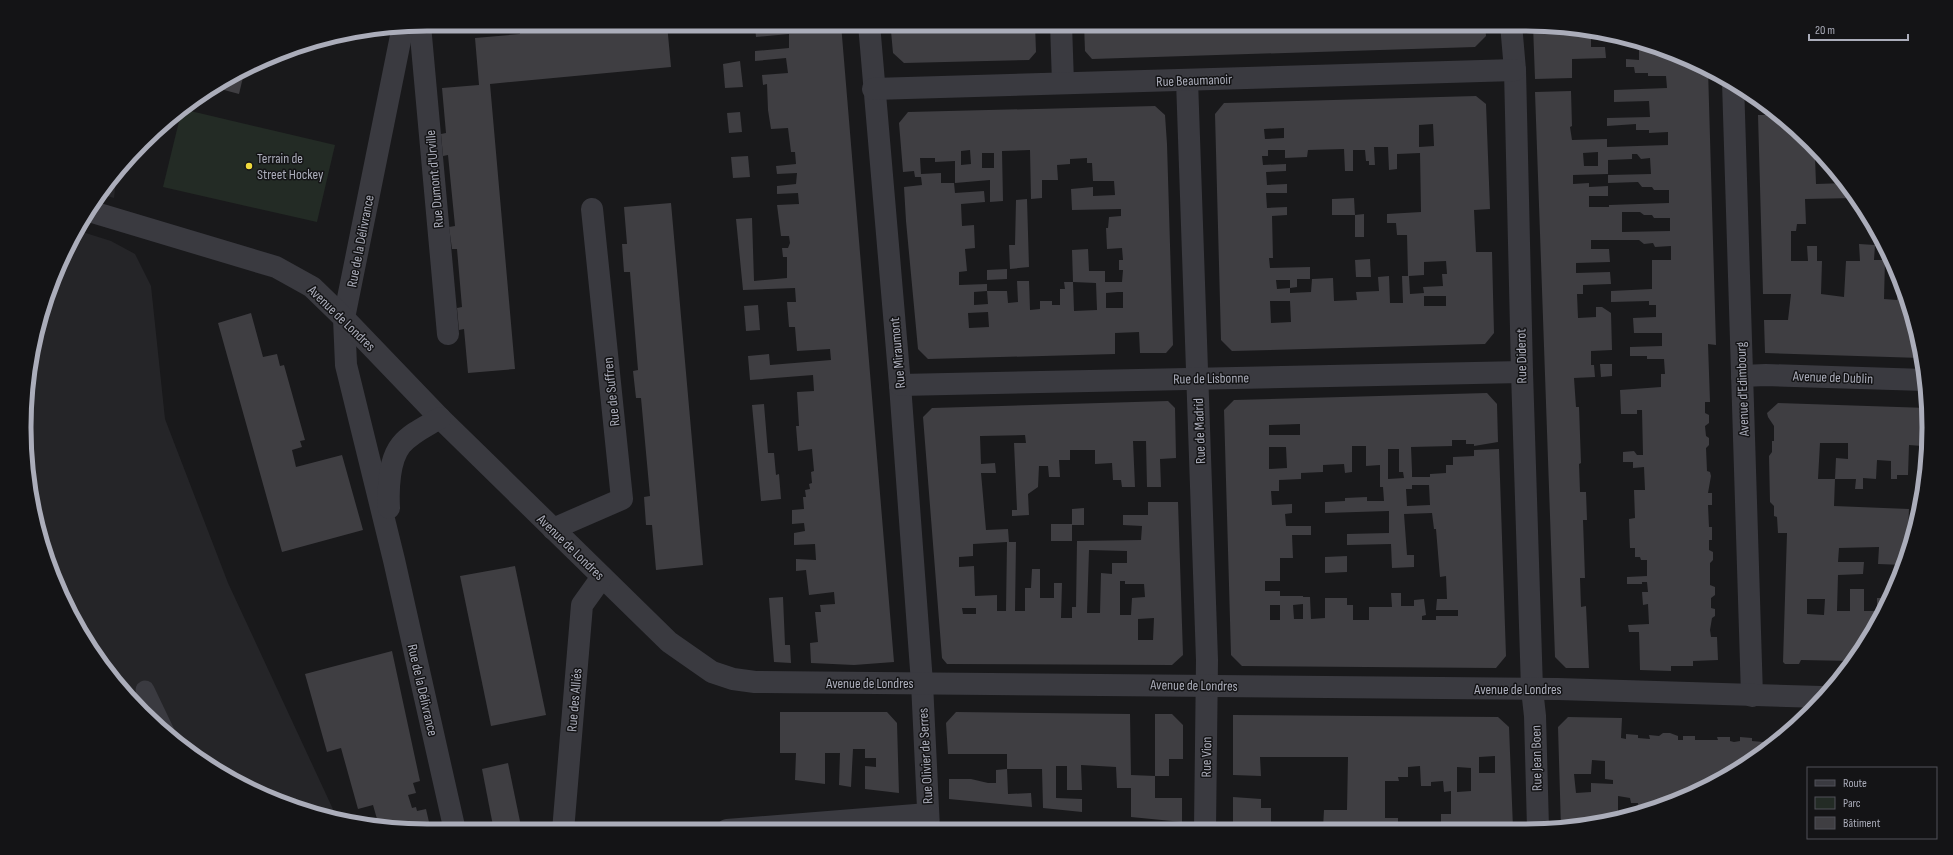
<svg xmlns="http://www.w3.org/2000/svg" width="1953" height="855" viewBox="0 0 1953 855" font-family="'Sofia Sans Condensed',sans-serif">
<style>
.built{fill:#252528}
.green{fill:#232b25}
.building{fill:#3f3e42;fill-rule:evenodd}
.lines{fill:none;stroke-linecap:round;stroke-linejoin:round}
.service{stroke:#3a3a40;stroke-width:19}
.minor{stroke:#3a3a40;stroke-width:22}
.poi-dot{fill:#efda3d;stroke:#141416;stroke-width:1.5}
.labels{text-anchor:middle;stroke-width:3;stroke-linejoin:round;paint-order:stroke}
.street-label{font-size:14px;fill:#abadba;stroke:#141416}
.poi-label{font-size:14px;fill:#abadba;stroke:#141416;text-anchor:start}
.rim{fill:none;stroke:#abadba;stroke-width:5}
</style>
<rect width="100%" height="100%" fill="#19191b"/>
<g class="built">
<path d="M 117,171 L 114,198 L 101,194 Z"/>
<path d="M 76,230 L 111,241 L 135,254 L 151,286 L 165,419 L 228,583 L 338,820 L 298,810 L 226,777 L 162,731 L 124,693 L 78,629 L 45,557 L 32,506 L 24,427 L 32,349 L 45,298 Z"/>
</g>
<path class="green" d="M 182,109 L 335,145 L 317,222 L 163,187 Z"/>
<g class="building">
<path d="M 600,24 L 667,24 L 671,67 L 490,84 L 515,369 L 468,373 L 464,329 L 459,330 L 457,308 L 462,307 L 457,249 L 452,249 L 449,227 L 455,226 L 448,155 L 443,156 L 441,134 L 446,133 L 442,88 L 479,85 L 475,38 L 520,34 L 519,28 L 541,26 L 542,32 L 601,26 Z"/>
<path d="M 788,24 L 841,24 L 894,662 L 854,665 L 811,663 L 810,643 L 818,642 L 815,612 L 821,612 L 820,605 L 835,604 L 834,592 L 809,595 L 806,570 L 796,571 L 796,559 L 816,560 L 815,544 L 794,545 L 794,533 L 805,531 L 804,523 L 792,524 L 792,510 L 804,509 L 803,497 L 806,497 L 805,490 L 810,489 L 809,484 L 812,483 L 811,472 L 814,471 L 812,449 L 798,451 L 796,426 L 799,426 L 797,392 L 814,391 L 813,375 L 750,380 L 748,356 L 769,354 L 770,365 L 831,360 L 830,349 L 797,351 L 795,327 L 789,327 L 787,302 L 796,302 L 795,288 L 743,290 L 736,219 L 752,218 L 754,281 L 787,278 L 787,257 L 783,257 L 782,248 L 788,248 L 790,243 L 789,236 L 781,236 L 777,205 L 799,204 L 798,193 L 777,194 L 777,186 L 796,184 L 797,173 L 777,174 L 776,166 L 796,164 L 795,152 L 791,152 L 788,128 L 771,129 L 768,110 L 767,84 L 763,85 L 762,75 L 788,73 L 786,58 L 755,61 L 755,51 L 789,48 L 789,34 L 756,37 L 755,27 Z"/>
<path d="M 912,24 L 929,24 L 930,29 L 937,28 L 937,24 L 974,24 L 974,26 L 984,26 L 984,24 L 1035,24 L 1036,52 L 1029,60 L 904,63 L 893,53 L 891,31 L 912,30 Z"/>
<path d="M 1084,24 L 1485,24 L 1486,36 L 1475,47 L 1092,59 L 1085,51 Z"/>
<path d="M 1533,25 L 1605,32 L 1606,34 L 1591,34 L 1591,47 L 1605,47 L 1606,58 L 1572,59 L 1572,78 L 1535,79 Z"/>
<path d="M 1639,41 L 1655,45 L 1708,69 L 1716,345 L 1708,344 L 1710,402 L 1705,402 L 1705,413 L 1709,415 L 1709,423 L 1705,426 L 1706,436 L 1709,438 L 1709,445 L 1706,448 L 1707,471 L 1710,472 L 1711,476 L 1708,493 L 1712,493 L 1712,505 L 1708,505 L 1709,527 L 1712,527 L 1712,540 L 1709,540 L 1709,550 L 1713,552 L 1713,560 L 1710,563 L 1710,585 L 1715,587 L 1715,595 L 1711,598 L 1711,608 L 1715,609 L 1715,616 L 1712,618 L 1710,630 L 1711,637 L 1717,637 L 1718,660 L 1693,661 L 1693,666 L 1671,666 L 1671,671 L 1640,670 L 1639,632 L 1629,632 L 1628,625 L 1649,624 L 1648,604 L 1643,605 L 1642,592 L 1648,592 L 1647,582 L 1642,582 L 1642,584 L 1627,584 L 1627,577 L 1647,576 L 1647,560 L 1641,560 L 1640,557 L 1635,557 L 1635,548 L 1630,548 L 1629,519 L 1635,518 L 1634,490 L 1645,490 L 1644,467 L 1633,468 L 1633,462 L 1623,462 L 1623,452 L 1634,451 L 1637,455 L 1643,455 L 1642,410 L 1637,410 L 1637,414 L 1621,414 L 1620,390 L 1661,387 L 1661,374 L 1665,374 L 1664,359 L 1647,359 L 1647,356 L 1630,356 L 1630,347 L 1662,346 L 1662,333 L 1634,333 L 1633,318 L 1656,317 L 1656,305 L 1649,305 L 1649,301 L 1611,302 L 1611,291 L 1652,289 L 1652,260 L 1671,260 L 1671,246 L 1655,247 L 1653,243 L 1644,244 L 1639,240 L 1591,240 L 1591,249 L 1609,249 L 1610,262 L 1576,263 L 1576,273 L 1610,272 L 1611,284 L 1583,285 L 1583,294 L 1577,294 L 1578,318 L 1596,317 L 1596,307 L 1602,307 L 1611,313 L 1612,350 L 1591,351 L 1591,365 L 1594,365 L 1595,377 L 1574,378 L 1576,407 L 1579,407 L 1581,463 L 1579,464 L 1580,492 L 1586,492 L 1587,520 L 1583,520 L 1585,578 L 1580,578 L 1581,607 L 1586,606 L 1589,668 L 1566,668 L 1555,657 L 1535,92 L 1571,91 L 1572,126 L 1570,127 L 1572,140 L 1607,139 L 1607,147 L 1668,145 L 1668,132 L 1649,133 L 1649,130 L 1636,130 L 1636,124 L 1607,126 L 1607,118 L 1650,117 L 1649,101 L 1614,102 L 1614,90 L 1667,88 L 1666,76 L 1648,76 L 1648,73 L 1635,73 L 1634,67 L 1626,67 L 1626,59 L 1639,60 ZM 1598,152 L 1598,166 L 1584,166 L 1583,153 ZM 1632,154 L 1637,154 L 1641,159 L 1650,158 L 1651,174 L 1608,175 L 1608,183 L 1638,182 L 1642,187 L 1652,187 L 1654,190 L 1669,190 L 1669,203 L 1609,205 L 1609,207 L 1589,207 L 1589,196 L 1608,196 L 1608,186 L 1589,187 L 1589,183 L 1573,184 L 1573,175 L 1608,174 L 1608,160 L 1632,159 ZM 1622,212 L 1640,212 L 1644,215 L 1652,215 L 1654,218 L 1670,218 L 1670,231 L 1622,232 Z"/>
<path d="M 740,61 L 743,87 L 725,88 L 723,64 Z"/>
<path d="M 245,69 L 239,94 L 213,87 L 226,78 Z"/>
<path d="M 1476,96 L 1486,104 L 1490,209 L 1474,210 L 1476,252 L 1492,252 L 1493,294 L 1494,333 L 1485,344 L 1232,351 L 1221,340 L 1215,114 L 1224,103 ZM 1433,124 L 1434,146 L 1419,147 L 1419,125 ZM 1284,128 L 1284,138 L 1265,139 L 1264,129 ZM 1374,147 L 1388,147 L 1389,170 L 1397,169 L 1397,154 L 1420,153 L 1421,212 L 1387,214 L 1387,223 L 1396,223 L 1397,235 L 1407,235 L 1408,276 L 1402,276 L 1403,303 L 1390,303 L 1389,276 L 1378,277 L 1379,291 L 1356,292 L 1357,300 L 1334,301 L 1333,278 L 1312,279 L 1311,292 L 1290,293 L 1290,288 L 1277,289 L 1276,280 L 1290,280 L 1290,288 L 1297,287 L 1297,279 L 1310,279 L 1310,267 L 1270,268 L 1269,258 L 1273,258 L 1272,216 L 1287,215 L 1287,207 L 1267,208 L 1266,193 L 1287,193 L 1287,184 L 1267,185 L 1266,172 L 1286,171 L 1286,164 L 1263,165 L 1262,156 L 1268,156 L 1268,150 L 1285,150 L 1285,158 L 1307,157 L 1308,150 L 1344,149 L 1345,171 L 1353,171 L 1353,150 L 1365,150 L 1366,161 L 1369,161 L 1369,165 L 1375,165 ZM 1446,261 L 1447,274 L 1442,274 L 1443,286 L 1423,287 L 1424,293 L 1410,294 L 1409,276 L 1424,275 L 1424,262 ZM 1424,296 L 1446,296 L 1446,306 L 1424,306 ZM 1270,301 L 1290,301 L 1291,322 L 1271,323 Z"/>
<path d="M 1155,106 L 1165,115 L 1167,144 L 1173,345 L 1166,353 L 1140,353 L 1139,332 L 1115,333 L 1115,354 L 928,359 L 918,349 L 906,221 L 904,187 L 922,185 L 921,177 L 915,177 L 914,171 L 903,172 L 899,123 L 908,112 ZM 970,150 L 971,164 L 961,165 L 961,151 ZM 1030,150 L 1031,199 L 1042,198 L 1042,180 L 1058,180 L 1057,165 L 1070,164 L 1070,159 L 1087,158 L 1087,163 L 1092,163 L 1093,181 L 1114,181 L 1115,195 L 1093,196 L 1093,187 L 1071,189 L 1072,210 L 1121,209 L 1121,216 L 1109,217 L 1108,228 L 1106,228 L 1107,249 L 1122,248 L 1123,260 L 1119,260 L 1119,270 L 1123,270 L 1122,282 L 1105,282 L 1105,271 L 1089,271 L 1088,249 L 1072,250 L 1073,282 L 1096,283 L 1097,310 L 1074,311 L 1073,282 L 1064,282 L 1065,289 L 1060,289 L 1060,305 L 1052,305 L 1052,301 L 1040,301 L 1040,309 L 1030,310 L 1029,281 L 1017,281 L 1018,302 L 1008,303 L 1007,291 L 987,291 L 988,304 L 974,305 L 974,292 L 987,291 L 987,284 L 959,285 L 959,272 L 967,271 L 965,249 L 975,248 L 974,225 L 962,226 L 961,204 L 985,202 L 984,191 L 955,193 L 954,183 L 941,183 L 941,173 L 921,174 L 920,158 L 935,158 L 935,162 L 955,161 L 955,183 L 990,180 L 990,202 L 1003,201 L 1002,151 ZM 982,153 L 994,153 L 994,168 L 982,168 ZM 1118,292 L 1123,292 L 1123,308 L 1106,308 L 1106,293 ZM 988,312 L 989,327 L 969,328 L 968,313 Z"/>
<path d="M 740,112 L 742,132 L 729,133 L 727,113 Z"/>
<path d="M 1758,115 L 1779,115 L 1792,124 L 1822,157 L 1815,157 L 1816,184 L 1846,183 L 1856,198 L 1805,199 L 1806,224 L 1797,224 L 1796,231 L 1791,231 L 1791,261 L 1808,261 L 1807,246 L 1817,246 L 1817,261 L 1822,261 L 1821,294 L 1844,297 L 1846,261 L 1860,261 L 1859,244 L 1875,245 L 1874,260 L 1885,260 L 1884,299 L 1897,300 L 1898,277 L 1915,323 L 1921,358 L 1765,353 L 1764,320 L 1788,320 L 1791,294 L 1763,294 Z"/>
<path d="M 748,156 L 750,177 L 733,178 L 731,157 Z"/>
<path d="M 1354,198 L 1355,215 L 1332,215 L 1332,199 Z"/>
<path d="M 1027,199 L 1029,267 L 1010,269 L 1009,245 L 1015,245 L 1016,200 Z"/>
<path d="M 671,203 L 703,565 L 656,570 L 652,525 L 646,525 L 644,497 L 650,496 L 641,398 L 636,398 L 633,371 L 638,370 L 630,272 L 624,272 L 622,244 L 627,244 L 624,207 Z"/>
<path d="M 1364,214 L 1364,237 L 1355,237 L 1355,215 Z"/>
<path d="M 1370,259 L 1371,277 L 1356,277 L 1355,260 Z"/>
<path d="M 1007,269 L 1007,279 L 987,280 L 987,270 Z"/>
<path d="M 758,305 L 760,330 L 746,331 L 744,306 Z"/>
<path d="M 251,313 L 263,357 L 277,354 L 280,366 L 284,365 L 305,440 L 300,441 L 302,447 L 292,450 L 296,467 L 342,455 L 363,530 L 282,552 L 218,323 Z"/>
<path d="M 1600,364 L 1612,364 L 1612,376 L 1601,377 Z"/>
<path d="M 1487,393 L 1497,404 L 1498,442 L 1474,446 L 1474,444 L 1466,444 L 1466,440 L 1452,440 L 1452,446 L 1411,447 L 1412,471 L 1412,477 L 1430,477 L 1430,474 L 1446,473 L 1446,465 L 1453,465 L 1453,457 L 1474,456 L 1474,450 L 1499,449 L 1506,656 L 1496,668 L 1242,666 L 1231,655 L 1224,410 L 1234,400 ZM 1300,424 L 1300,435 L 1269,435 L 1269,425 ZM 1352,446 L 1366,446 L 1366,466 L 1380,465 L 1380,487 L 1383,487 L 1384,501 L 1367,501 L 1367,497 L 1345,498 L 1345,501 L 1325,502 L 1325,513 L 1389,511 L 1389,533 L 1347,534 L 1347,545 L 1391,544 L 1392,568 L 1414,567 L 1414,555 L 1407,555 L 1404,514 L 1432,513 L 1434,529 L 1436,529 L 1440,577 L 1446,576 L 1447,599 L 1437,599 L 1436,610 L 1458,610 L 1458,616 L 1436,616 L 1436,620 L 1422,620 L 1422,616 L 1426,615 L 1424,599 L 1414,600 L 1414,606 L 1401,606 L 1401,593 L 1391,593 L 1392,607 L 1369,607 L 1369,620 L 1353,620 L 1353,605 L 1347,605 L 1347,598 L 1325,598 L 1325,618 L 1311,619 L 1310,597 L 1303,597 L 1303,596 L 1280,596 L 1280,591 L 1265,591 L 1265,581 L 1280,581 L 1280,558 L 1293,558 L 1292,535 L 1311,535 L 1311,526 L 1286,526 L 1285,514 L 1292,513 L 1292,504 L 1272,505 L 1271,491 L 1279,491 L 1279,480 L 1301,479 L 1301,473 L 1323,472 L 1323,465 L 1344,464 L 1345,473 L 1352,472 ZM 1269,447 L 1286,447 L 1287,468 L 1269,469 ZM 1388,449 L 1399,449 L 1399,472 L 1403,472 L 1404,478 L 1388,479 ZM 1412,485 L 1429,485 L 1430,505 L 1407,506 L 1406,489 L 1412,489 ZM 1303,604 L 1303,619 L 1294,619 L 1293,605 ZM 1270,605 L 1280,605 L 1280,620 L 1270,620 Z"/>
<path d="M 1168,401 L 1175,408 L 1176,458 L 1160,459 L 1161,487 L 1147,487 L 1146,441 L 1133,441 L 1135,487 L 1122,487 L 1121,480 L 1113,480 L 1112,463 L 1095,464 L 1095,450 L 1070,450 L 1070,460 L 1059,460 L 1060,477 L 1049,477 L 1048,466 L 1039,466 L 1038,487 L 1028,494 L 1029,515 L 1012,516 L 1012,510 L 1017,510 L 1014,443 L 1026,443 L 1025,435 L 980,436 L 981,464 L 995,463 L 996,473 L 981,473 L 986,530 L 1008,529 L 1009,542 L 1016,542 L 1015,611 L 1025,611 L 1025,588 L 1031,588 L 1032,569 L 1040,569 L 1040,598 L 1054,598 L 1054,583 L 1062,583 L 1061,618 L 1072,618 L 1072,607 L 1076,607 L 1077,541 L 1141,540 L 1142,526 L 1123,525 L 1123,515 L 1148,515 L 1148,502 L 1178,502 L 1183,655 L 1172,665 L 947,664 L 942,658 L 923,417 L 932,408 ZM 1007,542 L 1006,611 L 997,611 L 997,595 L 975,596 L 974,566 L 959,567 L 959,557 L 973,556 L 973,544 ZM 1089,550 L 1127,551 L 1127,563 L 1112,563 L 1112,574 L 1101,573 L 1100,613 L 1087,613 ZM 1120,581 L 1125,581 L 1125,584 L 1144,584 L 1145,597 L 1132,598 L 1131,615 L 1120,615 ZM 962,608 L 976,608 L 976,614 L 963,614 ZM 1154,618 L 1153,640 L 1138,640 L 1138,619 Z"/>
<path d="M 1778,403 L 1928,408 L 1926,465 L 1921,465 L 1922,446 L 1909,445 L 1908,475 L 1897,475 L 1897,479 L 1891,479 L 1891,461 L 1877,460 L 1876,479 L 1863,478 L 1863,489 L 1855,489 L 1856,479 L 1835,479 L 1836,458 L 1848,459 L 1848,443 L 1820,443 L 1818,479 L 1835,479 L 1834,506 L 1909,509 L 1907,558 L 1904,565 L 1878,564 L 1879,547 L 1839,548 L 1838,562 L 1864,562 L 1863,574 L 1838,575 L 1837,611 L 1850,611 L 1850,589 L 1864,589 L 1864,611 L 1877,611 L 1877,598 L 1887,598 L 1861,652 L 1853,661 L 1801,660 L 1799,664 L 1785,664 L 1783,662 L 1787,533 L 1778,533 L 1777,517 L 1774,516 L 1774,506 L 1770,502 L 1769,456 L 1772,452 L 1772,441 L 1774,441 L 1774,426 L 1768,417 L 1767,413 ZM 1807,599 L 1825,599 L 1824,615 L 1807,614 Z"/>
<path d="M 764,404 L 768,453 L 774,453 L 776,475 L 779,474 L 781,499 L 761,501 L 752,405 Z"/>
<path d="M 1084,508 L 1084,525 L 1072,525 L 1072,541 L 1051,541 L 1051,524 L 1072,524 L 1072,509 Z"/>
<path d="M 1347,556 L 1347,572 L 1325,573 L 1325,557 Z"/>
<path d="M 515,566 L 546,715 L 491,726 L 460,576 Z"/>
<path d="M 783,597 L 785,645 L 790,645 L 791,663 L 774,662 L 769,598 Z"/>
<path d="M 392,651 L 420,781 L 413,783 L 416,793 L 408,795 L 412,808 L 416,807 L 417,811 L 426,809 L 431,831 L 379,826 L 373,805 L 358,809 L 341,748 L 327,752 L 305,674 Z"/>
<path d="M 780,712 L 887,712 L 897,723 L 899,793 L 865,789 L 865,766 L 876,767 L 876,758 L 865,758 L 865,749 L 853,749 L 851,787 L 839,785 L 840,753 L 825,753 L 825,784 L 795,780 L 796,753 L 780,753 Z"/>
<path d="M 956,712 L 1130,714 L 1131,775 L 1155,776 L 1155,798 L 1182,798 L 1182,822 L 1131,817 L 1131,788 L 1117,788 L 1116,767 L 1081,765 L 1082,790 L 1067,790 L 1067,766 L 1056,766 L 1056,798 L 1082,799 L 1082,812 L 1043,808 L 1042,769 L 1007,769 L 1007,754 L 948,754 L 946,723 Z"/>
<path d="M 1155,714 L 1172,714 L 1183,725 L 1183,759 L 1169,759 L 1169,776 L 1155,776 Z"/>
<path d="M 1233,715 L 1498,717 L 1509,727 L 1513,828 L 1445,828 L 1444,823 L 1441,823 L 1441,814 L 1451,814 L 1451,791 L 1444,792 L 1443,781 L 1431,782 L 1431,786 L 1421,786 L 1420,766 L 1408,767 L 1408,777 L 1398,777 L 1399,781 L 1385,781 L 1385,818 L 1398,818 L 1398,828 L 1323,828 L 1324,810 L 1347,810 L 1348,757 L 1260,757 L 1261,776 L 1233,775 ZM 1495,756 L 1495,773 L 1479,773 L 1479,757 ZM 1457,767 L 1471,768 L 1471,791 L 1457,792 Z"/>
<path d="M 1568,717 L 1622,718 L 1621,738 L 1626,739 L 1626,734 L 1638,735 L 1638,738 L 1650,739 L 1649,735 L 1659,736 L 1663,733 L 1670,733 L 1678,736 L 1678,740 L 1683,740 L 1683,736 L 1695,736 L 1695,740 L 1718,740 L 1717,737 L 1730,737 L 1730,741 L 1734,742 L 1740,741 L 1740,737 L 1752,738 L 1752,741 L 1763,742 L 1774,742 L 1774,738 L 1781,738 L 1727,777 L 1680,800 L 1637,812 L 1638,803 L 1631,803 L 1630,798 L 1618,796 L 1618,817 L 1578,828 L 1561,828 L 1558,727 ZM 1592,760 L 1605,761 L 1605,779 L 1613,780 L 1613,784 L 1591,783 L 1591,792 L 1576,793 L 1574,774 L 1591,774 Z"/>
<path d="M 508,763 L 522,831 L 494,831 L 482,769 Z"/>
<path d="M 1007,769 L 1008,794 L 1031,793 L 1032,807 L 949,799 L 949,779 L 971,779 L 988,783 L 996,783 L 996,770 Z"/>
<path d="M 1233,797 L 1261,799 L 1261,808 L 1271,808 L 1271,828 L 1233,827 Z"/>
</g>
<g class="lines">
<path class="service" d="M 145,690 L 166,734"/>
<g class="minor">
<path d="M 869,24 L 900,385 L 922,683 L 929,829"/>
<path d="M 1061,24 L 1063,83"/>
<path d="M 1511,24 L 1515,70 L 1522,372 L 1532,689 L 1535,716 L 1538,828"/>
<path d="M 420,25 L 448,334"/>
<path d="M 403,26 L 344,318 L 346,365 L 394,560 L 455,831"/>
<path d="M 1187,80 L 1207,660 L 1205,829"/>
<path d="M 1733,82 L 1752,696"/>
<path d="M 873,89 L 1515,70"/>
<path d="M 89,211 L 276,267 L 312,287 L 344,318 L 440,418 L 669,642 L 712,672 L 733,679 L 755,682 L 1558,689 L 1821,697"/>
<path d="M 1742,376 L 1766,375 L 1925,380"/>
<path d="M 900,385 L 1522,372"/>
<path d="M 389,508 C 388,489 389,460 401,445 C 411,433 427,426 440,418"/>
<path d="M 553,529 L 622,499 L 592,209"/>
<path d="M 727,830 L 928,814"/>
<path d="M 563,831 L 582,605 L 602,577"/>
</g>
</g>
<circle class="poi-dot" cx="249" cy="166" r="4"/>
<g class="labels">
<g class="street-label">
<text transform="translate(1194 80) rotate(-2)" y="5">Rue Beaumanoir</text>
<text transform="translate(434 179) rotate(-95)" y="5">Rue Dumont d'Urville</text>
<text transform="translate(360 241) rotate(-79)" y="5">Rue de la Délivrance</text>
<text transform="translate(342 318) rotate(44)" y="5">Avenue de Londres</text>
<text transform="translate(897 353) rotate(-95)" y="5">Rue Miraumont</text>
<text transform="translate(1521 356) rotate(-91)" y="5">Rue Diderot</text>
<text transform="translate(1833 377) rotate(2)" y="5">Avenue de Dublin</text>
<text transform="translate(1211 378) rotate(-1)" y="5">Rue de Lisbonne</text>
<text transform="translate(1742 389) rotate(-92)" y="5">Avenue d'Edimbourg</text>
<text transform="translate(611 392) rotate(-96)" y="5">Rue de Suffren</text>
<text transform="translate(1199 431) rotate(-92)" y="5">Rue de Madrid</text>
<text transform="translate(571 547) rotate(44)" y="5">Avenue de Londres</text>
<text x="870" y="688">Avenue de Londres</text>
<text transform="translate(1194 685) rotate(1)" y="5">Avenue de Londres</text>
<text x="1518" y="694">Avenue de Londres</text>
<text transform="translate(423 690) rotate(77)" y="5">Rue de la Délivrance</text>
<text transform="translate(574 700) rotate(-85)" y="5">Rue des Alliés</text>
<text transform="translate(925 756) rotate(-93)" y="5">Rue Olivier de Serres</text>
<text transform="translate(1206 757) rotate(-89)" y="5">Rue Vion</text>
<text transform="translate(1536 758) rotate(-91)" y="5">Rue Jean Boen</text>
</g>
<g class="poi-label">
<text x="257" y="163">Terrain de<tspan x="257" dy="16">Street Hockey</tspan></text>
</g>
</g>
<path d="M0 0H1953V855H0ZM427 31H1526A396 396 0 0 1 1922 427V428A396 396 0 0 1 1526 824H427A396 396 0 0 1 31 428V427A396 396 0 0 1 427 31Z" fill="#141416" fill-rule="evenodd"/>
<path class="rim" d="M427 31H1526A396 396 0 0 1 1922 427V428A396 396 0 0 1 1526 824H427A396 396 0 0 1 31 428V427A396 396 0 0 1 427 31Z"/>
<rect x="1807" y="767" width="130" height="72" fill="#141416" stroke="#505158"/>
<rect x="1815" y="780" width="20" height="6" fill="#3a3a40" stroke="#505158"/>
<text x="1843" y="787" font-size="12" fill="#abadba">Route</text>
<rect x="1815" y="797" width="20" height="12" fill="#232b25" stroke="#505158"/>
<text x="1843" y="807" font-size="12" fill="#abadba">Parc</text>
<rect x="1815" y="817" width="20" height="12" fill="#3f3e42" stroke="#505158"/>
<text x="1843" y="827" font-size="12" fill="#abadba">Bâtiment</text>
<path d="M1809 34v6h99v-6" fill="none" stroke="#abadba" stroke-width="2"/>
<text x="1815" y="34" font-size="12" fill="#abadba" stroke="#141416" stroke-width="3" paint-order="stroke">20 m</text>
</svg>
